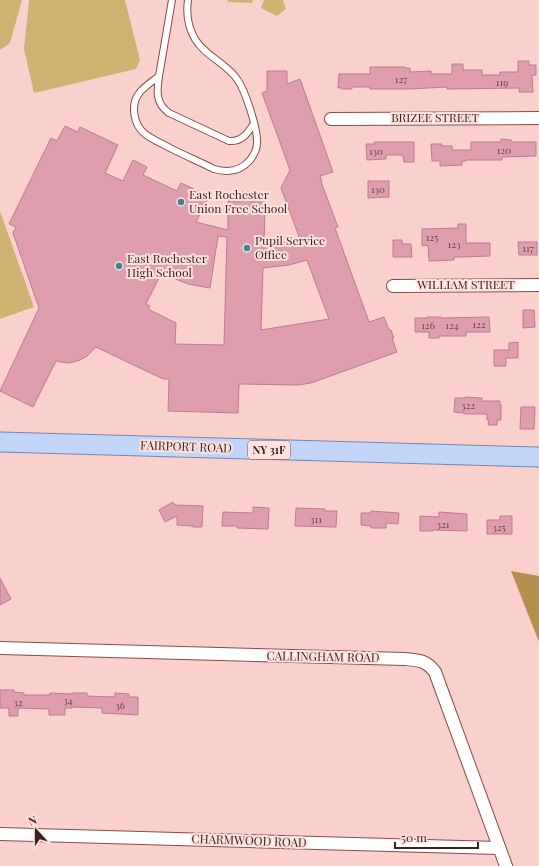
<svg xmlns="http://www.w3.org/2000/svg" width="539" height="866" viewBox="0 0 539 866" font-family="'Playfair Display',serif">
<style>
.green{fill:#d2b273}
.forest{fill:#b2914e}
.building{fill:#df9ead;stroke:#bc7d8d;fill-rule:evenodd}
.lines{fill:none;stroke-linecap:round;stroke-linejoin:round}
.service-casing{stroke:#864b48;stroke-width:8}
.minor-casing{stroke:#864b48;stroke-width:14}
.primary-casing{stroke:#7983aa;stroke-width:21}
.service{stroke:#fff;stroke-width:6}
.minor{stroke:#fff;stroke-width:12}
.primary{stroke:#c2d4f8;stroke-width:19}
.poi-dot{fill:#3d858c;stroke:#fde1de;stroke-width:1.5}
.labels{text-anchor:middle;stroke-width:4;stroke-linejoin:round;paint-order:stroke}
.number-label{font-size:10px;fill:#644043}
.shield{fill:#fde1de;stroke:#755b59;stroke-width:1}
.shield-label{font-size:11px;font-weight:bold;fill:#3b2120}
.street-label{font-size:12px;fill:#3b2120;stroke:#fde1de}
.poi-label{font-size:12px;fill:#3b2120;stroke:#fde1de;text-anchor:start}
</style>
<rect width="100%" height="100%" fill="#fad0cc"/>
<g class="green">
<path d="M 0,0 L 22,0 L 10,43 L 0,50 Z"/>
<path d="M 29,0 L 125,0 L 140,60 L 136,69 L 34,93 L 24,49 Z"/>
<path d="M 227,0 L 253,0 L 252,3 L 228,2 Z"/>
<path d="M 264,0 L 283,0 L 286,9 L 277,16 L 261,8 Z"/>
<path d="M 0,211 L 34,307 L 0,319 Z"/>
</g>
<path class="forest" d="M 511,571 L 539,576 L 539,643 L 539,642 Z"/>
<g class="building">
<path d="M 518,61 L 529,61 L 529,65 L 536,65 L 536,75 L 532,75 L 533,92 L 519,92 L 519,88 L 447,89 L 447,87 L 410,89 L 370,89 L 370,87 L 352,87 L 352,89 L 342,89 L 342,88 L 338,88 L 339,74 L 370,74 L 370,67 L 405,67 L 405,68 L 410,68 L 410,72 L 431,71 L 431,74 L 452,74 L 452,64 L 463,64 L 463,70 L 482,70 L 482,75 L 500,75 L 500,72 L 518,72 Z"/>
<path d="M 267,71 L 287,71 L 287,84 L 300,79 L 333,172 L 320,176 L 322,182 L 321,182 L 338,227 L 335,228 L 369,322 L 384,317 L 389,330 L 391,330 L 394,338 L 392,338 L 397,352 L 311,383 L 298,385 L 239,384 L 238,413 L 168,411 L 169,379 L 163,379 L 96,347 L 87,356 L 80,360 L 74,362 L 67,363 L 56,361 L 33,407 L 0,391 L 39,308 L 13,233 L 16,227 L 9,224 L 51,138 L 57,141 L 65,126 L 78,132 L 80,127 L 118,145 L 105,173 L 123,181 L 133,160 L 147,167 L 143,175 L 177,191 L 181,183 L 209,196 L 196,222 L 228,230 L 228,201 L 242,201 L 242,192 L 252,192 L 252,202 L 265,202 L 264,245 L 288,242 L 300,239 L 281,188 L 290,170 L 262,93 L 267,91 ZM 218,236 L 227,237 L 224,345 L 175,344 L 176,323 L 148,309 L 150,306 L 146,304 L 162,272 L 178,280 L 188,284 L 210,288 ZM 307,260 L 329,319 L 261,330 L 263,268 L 289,265 Z"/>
<path d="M 501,139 L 511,140 L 512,142 L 536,142 L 536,156 L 502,157 L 502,160 L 466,160 L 466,161 L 462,161 L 462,165 L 440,166 L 440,161 L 432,161 L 431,144 L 442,144 L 441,146 L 452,146 L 452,150 L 471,150 L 471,142 L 501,142 Z"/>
<path d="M 374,142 L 414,142 L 414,162 L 404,162 L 403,155 L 386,155 L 386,159 L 367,160 L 366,144 L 375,144 Z"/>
<path d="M 368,181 L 389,181 L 389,197 L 368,198 Z"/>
<path d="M 458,224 L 466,224 L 466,243 L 490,243 L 490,256 L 461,257 L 454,257 L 454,260 L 429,261 L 428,245 L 422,246 L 422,229 L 458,228 Z"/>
<path d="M 393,240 L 402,240 L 402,244 L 411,244 L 412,257 L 393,257 Z"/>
<path d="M 518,242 L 537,242 L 537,255 L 519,255 Z"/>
<path d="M 523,310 L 534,310 L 535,327 L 523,328 Z"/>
<path d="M 427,317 L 441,317 L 441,318 L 489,317 L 490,332 L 466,332 L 466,336 L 439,336 L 439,338 L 429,338 L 429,332 L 415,332 L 415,318 L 427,318 Z"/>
<path d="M 518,342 L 518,358 L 506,358 L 506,366 L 494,366 L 494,350 L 509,350 L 509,343 Z"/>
<path d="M 465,397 L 482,398 L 482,401 L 500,401 L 500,405 L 501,405 L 501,420 L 497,420 L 497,425 L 488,425 L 489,420 L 487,420 L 487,414 L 464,414 L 464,413 L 454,412 L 455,398 L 465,398 Z"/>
<path d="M 521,407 L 535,407 L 534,429 L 520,429 Z"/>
<path d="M 173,502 L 175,505 L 203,506 L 202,527 L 193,527 L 193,526 L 177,525 L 177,516 L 165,522 L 159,510 Z"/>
<path d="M 253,507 L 269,508 L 268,529 L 237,528 L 237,526 L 222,526 L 223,512 L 253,513 Z"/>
<path d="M 296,508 L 325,509 L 325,511 L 337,511 L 336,527 L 295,526 Z"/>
<path d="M 371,511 L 399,513 L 398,524 L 386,523 L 386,528 L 371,528 L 371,526 L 361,525 L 361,513 L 371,513 Z"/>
<path d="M 439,512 L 467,514 L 467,531 L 433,530 L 433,531 L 420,531 L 420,516 L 439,517 Z"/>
<path d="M 500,516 L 512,516 L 512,534 L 487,534 L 487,520 L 500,520 Z"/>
<path d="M 0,578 L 11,599 L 0,605 Z"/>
<path d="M 0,690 L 14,690 L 14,692 L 24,693 L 24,695 L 50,695 L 50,693 L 72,694 L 72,693 L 87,693 L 87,696 L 115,697 L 115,693 L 129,694 L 129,697 L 138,697 L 138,715 L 102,713 L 102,708 L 72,707 L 72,708 L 65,708 L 65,715 L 49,715 L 49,709 L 18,708 L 18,716 L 9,716 L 9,708 L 0,708 Z"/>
</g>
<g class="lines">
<defs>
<g id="service">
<path d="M 172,0 L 159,76 C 153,81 145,86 140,92 C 130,104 133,124 145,134 C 153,140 163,144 172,149 C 186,156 200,162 214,169 C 228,173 241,171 250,160 C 254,155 257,149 257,143 C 258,129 245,90 237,79 C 226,63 205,56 195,39 C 188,27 186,14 188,0"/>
<path d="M 159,76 C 157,91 155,103 169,113 L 229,141 C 242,142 248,133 254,123"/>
</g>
<g id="minor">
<path d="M 331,119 L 539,118"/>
<path d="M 393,286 L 539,285"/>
<path d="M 0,648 L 405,659 C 418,660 426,660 435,672 L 506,866"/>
<path d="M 0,834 L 498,848"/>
</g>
<path id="primary" d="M 0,442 L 539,457"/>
</defs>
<use href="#service" class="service-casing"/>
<use href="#minor" class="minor-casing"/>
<use href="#primary" class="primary-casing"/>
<use href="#service" class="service"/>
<use href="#minor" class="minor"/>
<use href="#primary" class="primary"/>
</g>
<g class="poi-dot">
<circle cx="181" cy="202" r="4"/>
<circle cx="247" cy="248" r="4"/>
<circle cx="119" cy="266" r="4"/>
</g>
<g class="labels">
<g class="number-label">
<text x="401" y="83">127</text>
<text x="502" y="86">119</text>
<text x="504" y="154">120</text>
<text x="376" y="155">130</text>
<text x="378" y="193">130</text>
<text x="432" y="241">125</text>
<text x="454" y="248">123</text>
<text x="528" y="252">117</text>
<text x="479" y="328">122</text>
<text x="428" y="329">126</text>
<text x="452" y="329">124</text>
<text x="468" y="409">322</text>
<text x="316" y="523">311</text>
<text x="443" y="528">321</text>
<text x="499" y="531">325</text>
<text x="68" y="704">34</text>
<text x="18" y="706">32</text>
<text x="120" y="709">36</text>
</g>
<rect class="shield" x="248" y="441" width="42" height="18" rx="3"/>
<g class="shield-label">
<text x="269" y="454">NY 31F</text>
</g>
<g class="street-label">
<text x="435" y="122">BRIZEE STREET</text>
<text x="466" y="289">WILLIAM STREET</text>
<text transform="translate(186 447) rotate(2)" y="4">FAIRPORT ROAD</text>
<text transform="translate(323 657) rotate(1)" y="4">CALLINGHAM ROAD</text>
<text transform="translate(249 841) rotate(2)" y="4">CHARMWOOD ROAD</text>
</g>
<g class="poi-label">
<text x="189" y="199">East Rochester<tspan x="189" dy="14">Union Free School</tspan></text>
<text x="255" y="245">Pupil Service<tspan x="255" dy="14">Office</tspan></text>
<text x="127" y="263">East Rochester<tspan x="127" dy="14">High School</tspan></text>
</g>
</g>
<g transform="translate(36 830) rotate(339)" stroke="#fde1de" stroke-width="3" paint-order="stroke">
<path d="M0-3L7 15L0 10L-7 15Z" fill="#3b2120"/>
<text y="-6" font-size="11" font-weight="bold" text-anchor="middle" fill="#3b2120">N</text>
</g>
<path d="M395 842v6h83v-6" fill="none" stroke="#3b2120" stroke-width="2"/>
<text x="401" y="842" font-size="12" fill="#3b2120" stroke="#fde1de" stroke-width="3" paint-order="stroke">50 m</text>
</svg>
